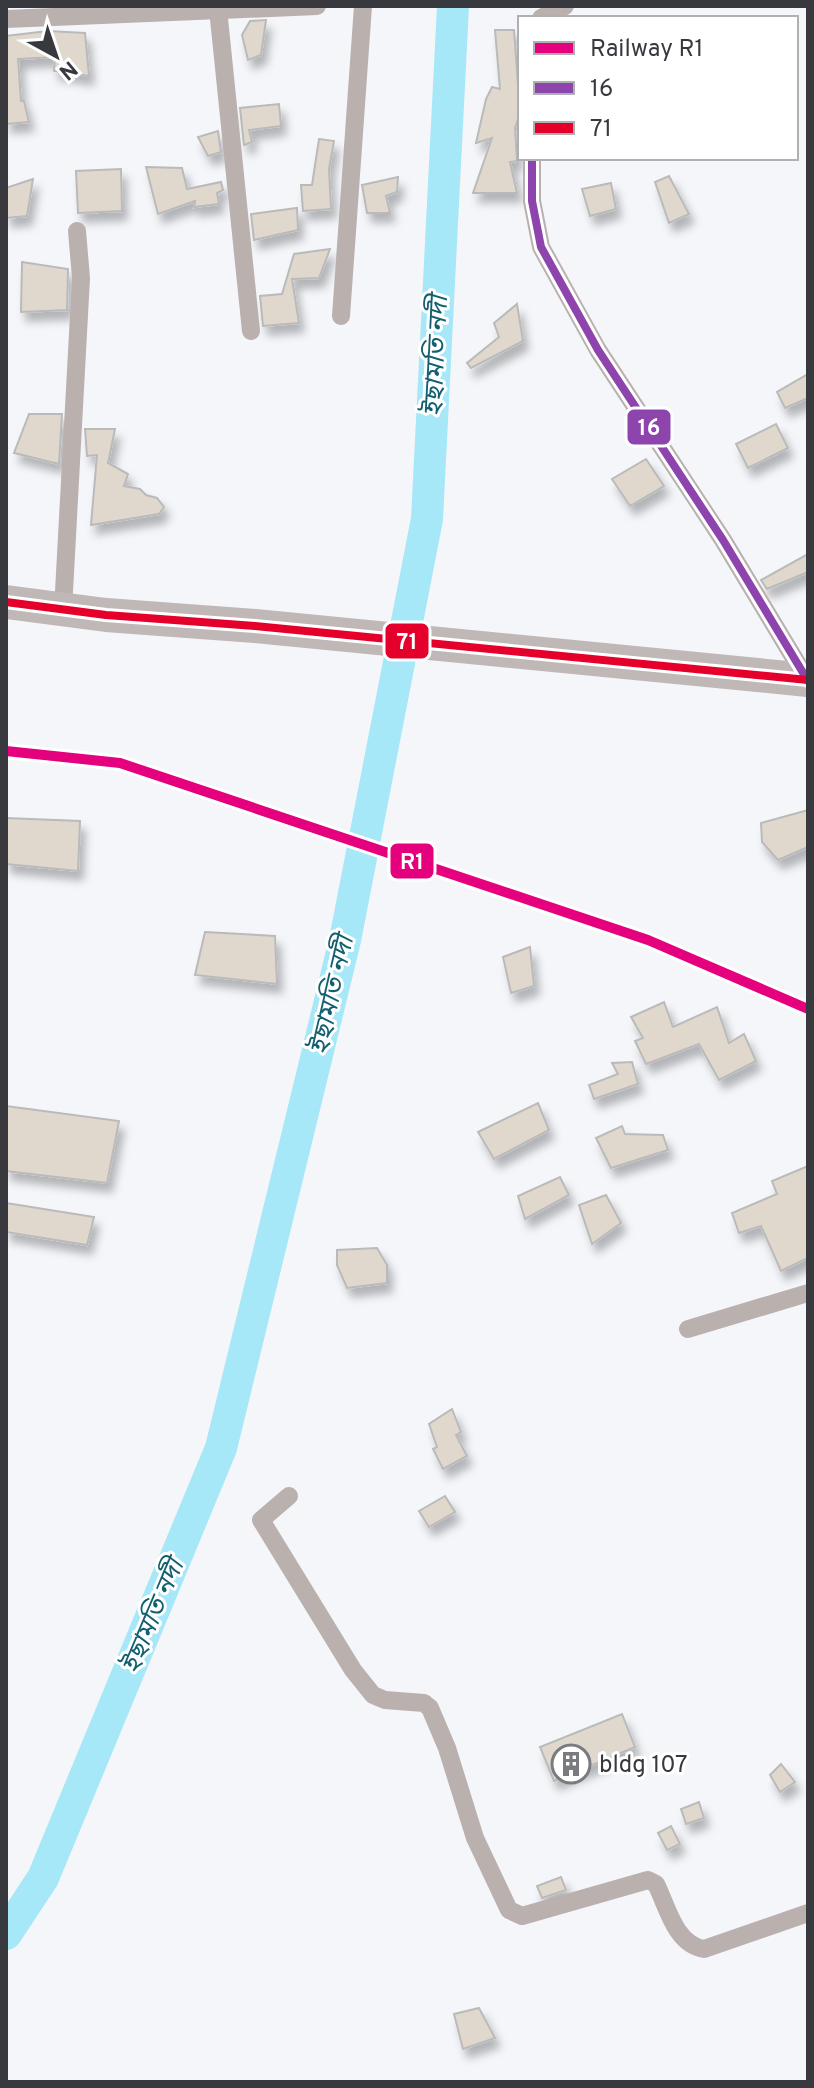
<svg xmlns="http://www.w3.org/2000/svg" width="814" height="2088" viewBox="0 0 814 2088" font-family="Overpass,'Noto Sans Bengali',sans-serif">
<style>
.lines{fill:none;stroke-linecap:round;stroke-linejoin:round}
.river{stroke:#a6e7f8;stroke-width:32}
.building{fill:#e0d8cd;stroke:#bababa;stroke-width:2;filter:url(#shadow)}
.street{stroke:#bab0ae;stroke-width:18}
.highway{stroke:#bfb8b7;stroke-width:34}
.bus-1-casing{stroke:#fff;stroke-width:14}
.bus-2-casing{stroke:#fff;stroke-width:14}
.bus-1{stroke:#8e44ad;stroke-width:8}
.bus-2{stroke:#e4002b;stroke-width:8}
.rail-1-casing{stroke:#fff;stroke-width:16}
.rail-1{stroke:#e5007d;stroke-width:10}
.labels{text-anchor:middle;stroke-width:6;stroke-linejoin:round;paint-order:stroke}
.poi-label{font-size:24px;fill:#37393e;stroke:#fff;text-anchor:start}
.water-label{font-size:26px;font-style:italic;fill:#115f6f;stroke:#fff}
.line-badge{stroke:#fff;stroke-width:3}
.badge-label{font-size:22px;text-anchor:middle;font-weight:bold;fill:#fff}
</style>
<defs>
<filter id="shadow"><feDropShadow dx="5" dy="9" stdDeviation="4" flood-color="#0004"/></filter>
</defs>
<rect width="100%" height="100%" fill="#f4f6fa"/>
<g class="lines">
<path class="river" d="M 6,1934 L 43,1878 L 221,1448 L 345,940 L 427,519 L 453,6"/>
</g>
<g class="building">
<path d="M 266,20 L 261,55 L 248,60 L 242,35 L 250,21 Z"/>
<path d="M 495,30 L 514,30 L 520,113 L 515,128 L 517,161 L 510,162 L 517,193 L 473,193 L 492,138 L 476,143 L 486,99 L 492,87 L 500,89 Z"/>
<path d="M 48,31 L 85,33 L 89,76 L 54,71 L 55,57 L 18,59 L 21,101 L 24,101 L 29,122 L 6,124 L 6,36 Z"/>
<path d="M 279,104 L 281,126 L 249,130 L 252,142 L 244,145 L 240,108 Z"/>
<path d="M 218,131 L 221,152 L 208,156 L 198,137 Z"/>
<path d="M 319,139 L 334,141 L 329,169 L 331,209 L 303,211 L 301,185 L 312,185 Z"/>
<path d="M 146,167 L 182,168 L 187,189 L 221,182 L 223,190 L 217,193 L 219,204 L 194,207 L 195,201 L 158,214 Z"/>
<path d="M 121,169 L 122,211 L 78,213 L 76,171 Z"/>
<path d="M 669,176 L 689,214 L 669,223 L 655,182 Z"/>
<path d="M 398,177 L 397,192 L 386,196 L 390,213 L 367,213 L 362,185 Z"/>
<path d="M 33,179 L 27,216 L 6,218 L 6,188 Z"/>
<path d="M 611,183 L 616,209 L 590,216 L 582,189 Z"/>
<path d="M 297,208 L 298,230 L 254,240 L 251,214 Z"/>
<path d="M 330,249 L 319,278 L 292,279 L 299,323 L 263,326 L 260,296 L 282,294 L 294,254 Z"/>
<path d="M 22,262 L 68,269 L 67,310 L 21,312 Z"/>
<path d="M 517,304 L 523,341 L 471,368 L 467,363 L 499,337 L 494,323 Z"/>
<path d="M 808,374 L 808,398 L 785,408 L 777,392 Z"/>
<path d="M 29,414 L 62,414 L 59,464 L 14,453 Z"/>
<path d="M 776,424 L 788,448 L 748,468 L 736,444 Z"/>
<path d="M 85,429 L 115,429 L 108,463 L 128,474 L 124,486 L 140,489 L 146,495 L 157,498 L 164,507 L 159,514 L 91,525 L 97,455 L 87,456 Z"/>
<path d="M 646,459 L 664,486 L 630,506 L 612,479 Z"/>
<path d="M 808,554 L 808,572 L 767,589 L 761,580 Z"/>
<path d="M 808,810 L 808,847 L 778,860 L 762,842 L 761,823 Z"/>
<path d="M 6,818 L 80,821 L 78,871 L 6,864 Z"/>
<path d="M 205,932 L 275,936 L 277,984 L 195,975 Z"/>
<path d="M 530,947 L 534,986 L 511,993 L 503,957 Z"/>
<path d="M 664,1002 L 673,1027 L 717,1007 L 729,1043 L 744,1034 L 756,1061 L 719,1080 L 699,1044 L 646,1064 L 635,1041 L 643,1038 L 631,1017 Z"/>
<path d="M 632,1062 L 638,1084 L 594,1099 L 589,1085 L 618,1074 L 612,1063 Z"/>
<path d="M 538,1103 L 549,1130 L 494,1159 L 478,1132 Z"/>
<path d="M 6,1106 L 119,1121 L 107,1183 L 6,1171 Z"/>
<path d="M 622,1126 L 625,1134 L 663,1135 L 668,1150 L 611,1168 L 596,1138 Z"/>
<path d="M 808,1166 L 808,1258 L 781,1271 L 761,1226 L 739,1233 L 732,1213 L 777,1194 L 772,1181 Z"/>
<path d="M 560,1177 L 569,1195 L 525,1219 L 518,1196 Z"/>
<path d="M 606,1195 L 621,1223 L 592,1244 L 579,1205 Z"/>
<path d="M 6,1203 L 94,1217 L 87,1245 L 6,1232 Z"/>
<path d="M 377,1248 L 387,1265 L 387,1283 L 347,1288 L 337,1265 L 337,1250 Z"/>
<path d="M 452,1409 L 461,1432 L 456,1435 L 467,1456 L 443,1469 L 433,1449 L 437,1447 L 429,1424 Z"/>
<path d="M 445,1496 L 455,1512 L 429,1527 L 419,1511 Z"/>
<path d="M 622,1714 L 635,1747 L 554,1781 L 540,1747 Z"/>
<path d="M 781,1764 L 795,1782 L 780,1792 L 770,1775 Z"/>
<path d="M 699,1802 L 704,1818 L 686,1824 L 681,1809 Z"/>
<path d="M 671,1826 L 680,1844 L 667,1850 L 658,1833 Z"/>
<path d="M 561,1877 L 566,1890 L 542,1898 L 537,1886 Z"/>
<path d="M 479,2008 L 495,2038 L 463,2049 L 454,2014 Z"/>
</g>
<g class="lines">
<g class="street">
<path d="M 218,9 L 251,331"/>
<path d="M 541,18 L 565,6"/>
<path d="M 6,19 L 317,6"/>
<path d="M 532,158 L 532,201 L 541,247 L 598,350 L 723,540 L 808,681"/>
<path d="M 341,316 L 363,6"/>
<path d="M 63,610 L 81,278 L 77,231"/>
<path d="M 688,1329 L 808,1293"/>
<path d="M 289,1496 L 261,1520 L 353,1670 L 373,1695 L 385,1700 L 424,1703 L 430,1708 L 447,1748 L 475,1838 L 509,1910 L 522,1916 L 648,1880 L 656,1884 C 668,1908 675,1944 704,1949 L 808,1913"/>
</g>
<path class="highway" d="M 6,602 L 106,615 L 255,626 L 808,680"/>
<defs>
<path id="bus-1" d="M 532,158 L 532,201 L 541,247 L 598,350 L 723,540 L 808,681"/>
<path id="bus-2" d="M 6,602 L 106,615 L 255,626 L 808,680"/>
</defs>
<use href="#bus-1" class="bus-1-casing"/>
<use href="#bus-2" class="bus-2-casing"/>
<use href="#bus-1" class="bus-1"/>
<use href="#bus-2" class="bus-2"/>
<defs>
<path id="rail-1" d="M 6,751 L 120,763 L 648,940 L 808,1009"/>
</defs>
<use href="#rail-1" class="rail-1-casing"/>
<use href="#rail-1" class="rail-1"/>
</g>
<defs>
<symbol id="building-ring" viewBox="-11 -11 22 22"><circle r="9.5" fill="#fff" stroke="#797b80" stroke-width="1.5"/><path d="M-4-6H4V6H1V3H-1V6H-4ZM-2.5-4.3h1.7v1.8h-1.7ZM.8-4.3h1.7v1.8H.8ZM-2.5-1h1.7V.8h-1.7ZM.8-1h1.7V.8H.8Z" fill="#797b80"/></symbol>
</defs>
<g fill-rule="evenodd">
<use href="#building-ring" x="549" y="1742" width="44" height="44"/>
</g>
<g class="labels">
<g class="poi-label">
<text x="599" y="1772">bldg 107</text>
</g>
<g class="water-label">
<text transform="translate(435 356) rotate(-87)" y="9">ইছামতি নদী</text>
<text transform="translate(331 995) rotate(-77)" y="9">ইছামতি নদী</text>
<text transform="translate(152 1616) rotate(-67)" y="9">ইছামতি নদী</text>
</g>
</g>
<g class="line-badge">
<rect x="626" y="408" width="46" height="38" rx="8" fill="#8e44ad"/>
<rect x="384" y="622" width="46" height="38" rx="8" fill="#e4002b"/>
<rect x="389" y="842" width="46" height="38" rx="8" fill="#e5007d"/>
</g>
<g class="badge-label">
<text x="649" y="435">16</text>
<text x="407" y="649">71</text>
<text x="412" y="869">R1</text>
</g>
<rect width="814" height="2088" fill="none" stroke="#37393e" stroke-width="16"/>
<rect x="518" y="16" width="280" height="144" fill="#ffffff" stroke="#afb0b2" stroke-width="2"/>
<rect x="534" y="42" width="40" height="12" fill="#e5007d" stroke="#afb0b2" stroke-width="2"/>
<text x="590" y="56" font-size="24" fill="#37393e">Railway R1</text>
<rect x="534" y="82" width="40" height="12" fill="#8e44ad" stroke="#afb0b2" stroke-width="2"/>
<text x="590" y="96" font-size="24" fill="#37393e">16</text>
<rect x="534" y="122" width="40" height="12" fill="#e4002b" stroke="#afb0b2" stroke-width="2"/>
<text x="590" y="136" font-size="24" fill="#37393e">71</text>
<g transform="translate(56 56) rotate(140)" stroke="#ffffff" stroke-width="6" paint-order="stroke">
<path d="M0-6L14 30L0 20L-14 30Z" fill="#37393e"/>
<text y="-12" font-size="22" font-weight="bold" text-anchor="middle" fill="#37393e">N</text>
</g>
</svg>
